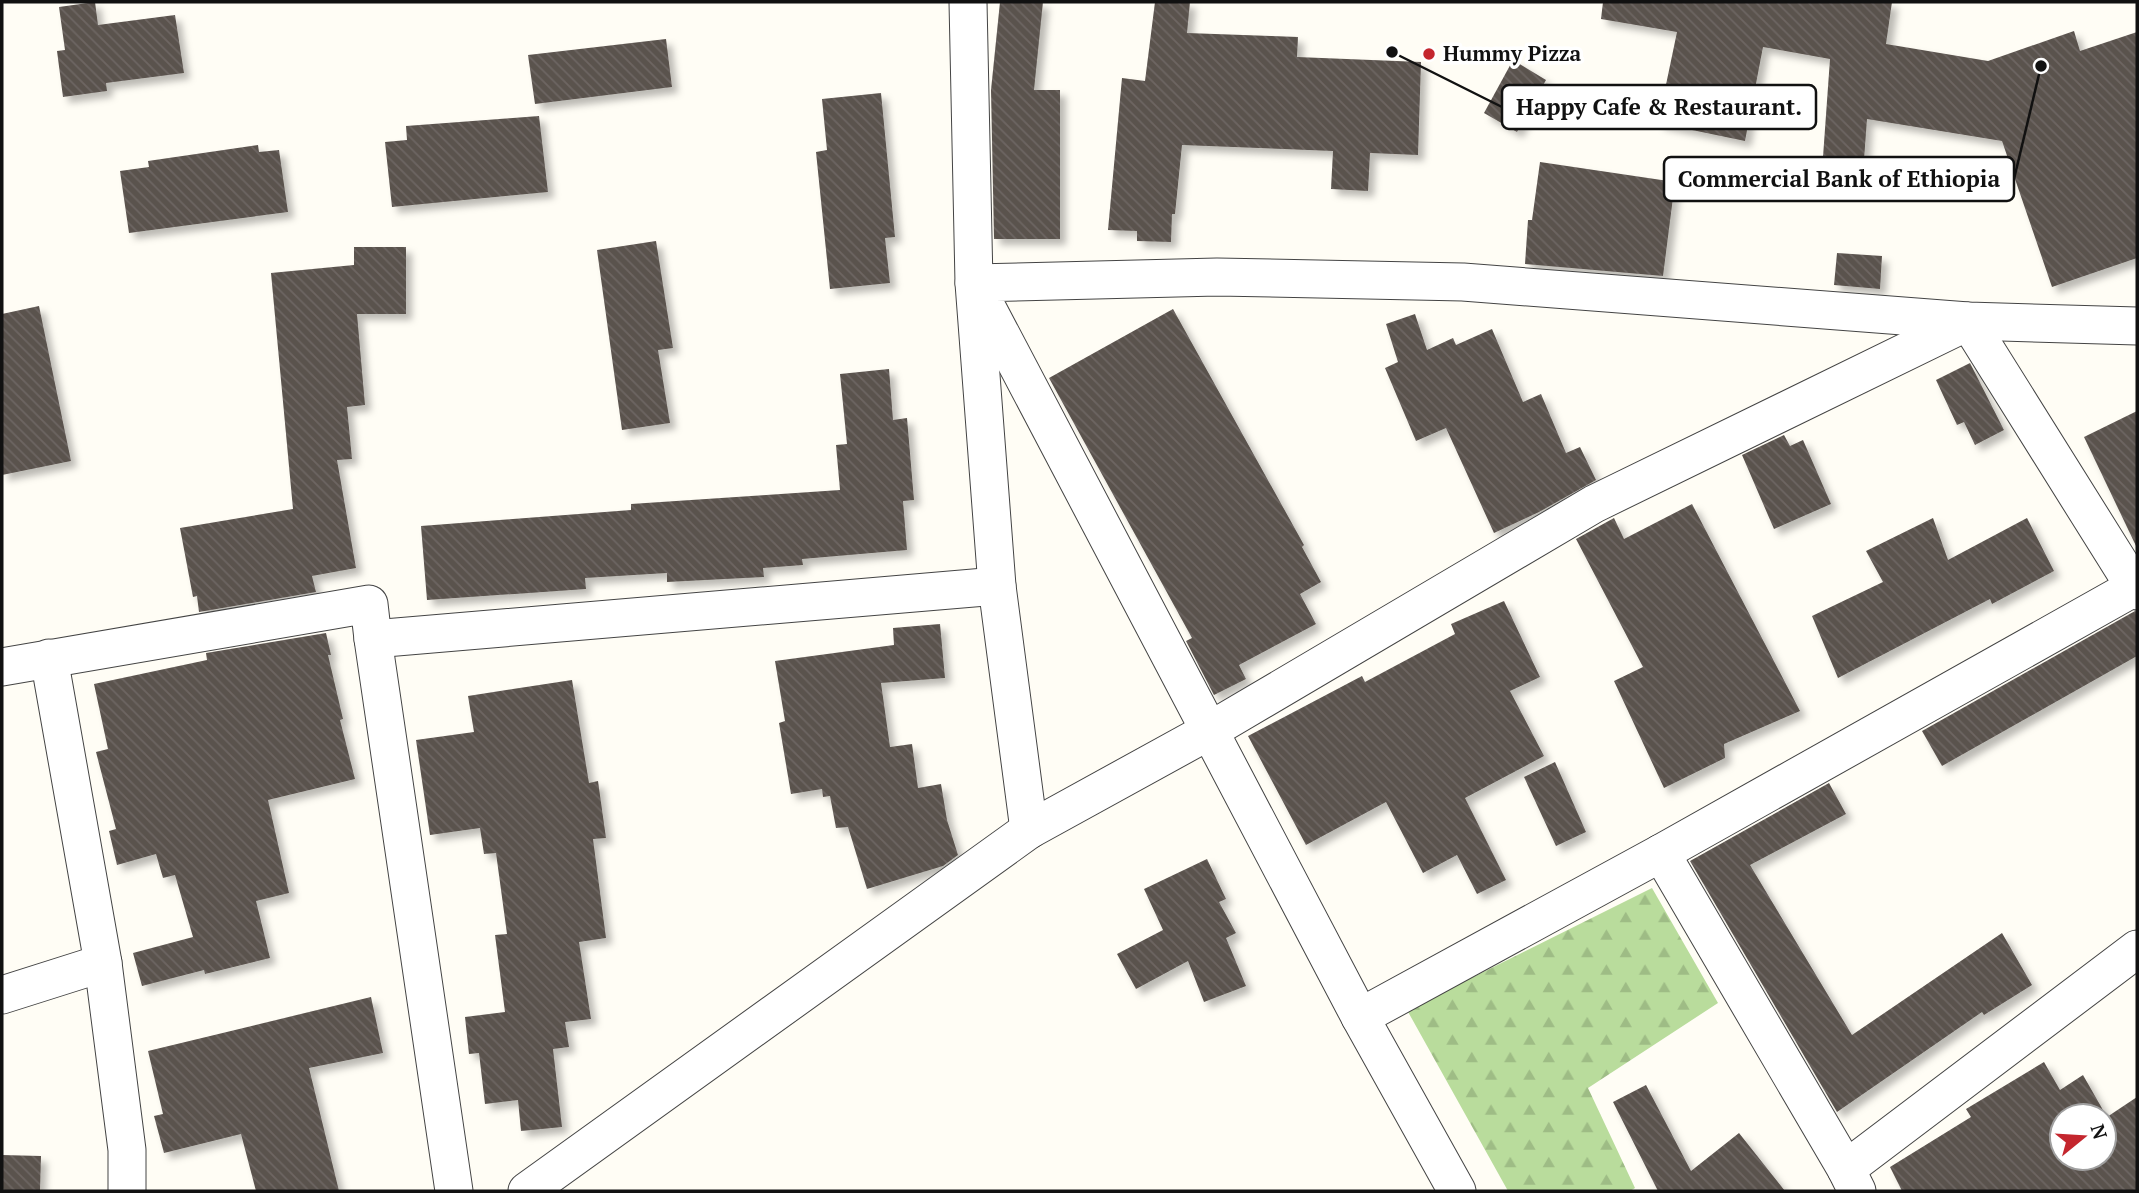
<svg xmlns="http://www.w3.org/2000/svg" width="2139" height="1193" viewBox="0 0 2139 1193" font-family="'PT Serif',serif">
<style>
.forest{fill:url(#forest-firs)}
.building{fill:url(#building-back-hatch);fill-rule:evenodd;filter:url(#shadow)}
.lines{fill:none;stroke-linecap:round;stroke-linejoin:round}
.street-casing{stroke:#444;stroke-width:39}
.street{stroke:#fff;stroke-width:37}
.poi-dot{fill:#c4262e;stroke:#fff;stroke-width:2.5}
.labels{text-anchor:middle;stroke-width:7;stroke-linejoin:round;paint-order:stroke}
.poi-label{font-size:21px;font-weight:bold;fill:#111;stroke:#fff;text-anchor:start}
.leader{fill:none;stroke:#111;stroke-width:2.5}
.callout-dot{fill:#111;stroke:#fff;stroke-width:2.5}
.callout{fill:#fff;stroke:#111;stroke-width:2.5}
.callout-label{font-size:23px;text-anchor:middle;font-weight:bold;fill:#111}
</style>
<defs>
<pattern id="forest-firs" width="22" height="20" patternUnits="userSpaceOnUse" patternTransform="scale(1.75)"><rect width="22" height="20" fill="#b9dc9c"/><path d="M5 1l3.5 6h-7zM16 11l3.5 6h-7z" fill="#9ebc85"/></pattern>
<pattern id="building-back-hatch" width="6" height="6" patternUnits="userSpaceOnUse" patternTransform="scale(1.75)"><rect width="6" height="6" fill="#5a524d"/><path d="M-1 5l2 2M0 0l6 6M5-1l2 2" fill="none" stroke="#6d6662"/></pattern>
<filter id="shadow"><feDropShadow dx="6" dy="6" stdDeviation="3.5" flood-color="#0004"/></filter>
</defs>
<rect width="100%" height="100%" fill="#fffdf5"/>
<path class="forest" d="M 1652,888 L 1718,1003 L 1588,1088 L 1635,1188 L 1630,1191 L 1508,1191 L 1407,1010 Z"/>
<g class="building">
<path d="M 95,2 L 98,25 L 175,15 L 184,73 L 106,83 L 107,91 L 63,97 L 57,51 L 65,50 L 59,7 Z"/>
<path d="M 1000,2 L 1043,2 L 1034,90 L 1060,90 L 1060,239 L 994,239 L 991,90 Z"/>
<path d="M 1155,2 L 1190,2 L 1187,33 L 1298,37 L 1297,57 L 1421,62 L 1418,155 L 1370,153 L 1368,191 L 1331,189 L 1333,151 L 1182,145 L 1175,214 L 1172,214 L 1171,242 L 1137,241 L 1137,231 L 1108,230 L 1122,78 L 1145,81 Z"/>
<path d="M 1603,2 L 1892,2 L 1886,44 L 1988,61 L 2074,31 L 2080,51 L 2137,32 L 2137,258 L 2052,287 L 2002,141 L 1867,119 L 1864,160 L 1823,157 L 1830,59 L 1763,47 L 1745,141 L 1658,123 L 1677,32 L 1601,19 Z"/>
<path d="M 666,39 L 672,87 L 535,104 L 528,55 Z"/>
<path d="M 1513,60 L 1546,80 L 1517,132 L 1484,113 Z"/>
<path d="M 881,93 L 895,237 L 885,238 L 890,283 L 830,289 L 816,152 L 827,150 L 822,99 Z"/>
<path d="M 539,116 L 548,192 L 392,207 L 385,142 L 407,140 L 406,126 Z"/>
<path d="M 258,145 L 259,152 L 279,150 L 288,212 L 129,233 L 120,171 L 149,167 L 148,161 Z"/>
<path d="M 1540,162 L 1675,182 L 1663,276 L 1525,264 L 1528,220 L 1532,220 Z"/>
<path d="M 656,241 L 673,348 L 658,350 L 670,423 L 622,430 L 597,250 Z"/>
<path d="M 354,247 L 406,247 L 406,314 L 357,314 L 365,405 L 347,407 L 352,459 L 337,460 L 356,568 L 312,576 L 316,592 L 199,612 L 197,596 L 193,597 L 180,528 L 293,509 L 271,273 L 354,265 Z"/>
<path d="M 1837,253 L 1882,256 L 1880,289 L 1834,285 Z"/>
<path d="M 39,306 L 71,461 L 2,475 L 2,314 Z"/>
<path d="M 1173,309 L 1304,545 L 1302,547 L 1321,582 L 1300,594 L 1316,624 L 1239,665 L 1246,679 L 1214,695 L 1186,641 L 1192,638 L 1049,378 Z"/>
<path d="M 1415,314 L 1427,350 L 1453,338 L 1456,345 L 1492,329 L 1523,402 L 1541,394 L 1566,453 L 1580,447 L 1596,480 L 1539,512 L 1494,533 L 1446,428 L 1416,441 L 1385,368 L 1398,362 L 1386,324 Z"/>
<path d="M 1970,363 L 2004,430 L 1975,445 L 1964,422 L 1957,425 L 1936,380 Z"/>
<path d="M 889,369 L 893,420 L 907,418 L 914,500 L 903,501 L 907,550 L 802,559 L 803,565 L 763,568 L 764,577 L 667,582 L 667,573 L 585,578 L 586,589 L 427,600 L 421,526 L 631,510 L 631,504 L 840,490 L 836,445 L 847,444 L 840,374 Z"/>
<path d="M 2137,411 L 2137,548 L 2084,437 Z"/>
<path d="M 1784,435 L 1790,446 L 1803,440 L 1831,504 L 1774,529 L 1742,455 Z"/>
<path d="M 1692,504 L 1800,711 L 1724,744 L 1725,758 L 1664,788 L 1614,681 L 1643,667 L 1576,539 L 1614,518 L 1624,539 Z"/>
<path d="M 1933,518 L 1948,560 L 2027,518 L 2054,571 L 1992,604 L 1990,599 L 1838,678 L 1812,616 L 1883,582 L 1866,551 Z"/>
<path d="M 1504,601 L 1540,677 L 1510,691 L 1544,756 L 1465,798 L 1506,880 L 1477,894 L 1457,855 L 1423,873 L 1386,802 L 1306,845 L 1248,736 L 1362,676 L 1365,682 L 1455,634 L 1451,624 Z"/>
<path d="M 2135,611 L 2137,612 L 2137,656 L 1942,766 L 1922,731 Z"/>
<path d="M 940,624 L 945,678 L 881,683 L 890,747 L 912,744 L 918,788 L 941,784 L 947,820 L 958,855 L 943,866 L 867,889 L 848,827 L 836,828 L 830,796 L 823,797 L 822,789 L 791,794 L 779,723 L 785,721 L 775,661 L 894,645 L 893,628 Z"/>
<path d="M 326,633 L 331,655 L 328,655 L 343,719 L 340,720 L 355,779 L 268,800 L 289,893 L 256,901 L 270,958 L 205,974 L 204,970 L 142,986 L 133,953 L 193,937 L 175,875 L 163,878 L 156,854 L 117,865 L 109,831 L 116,829 L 96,752 L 108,749 L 94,684 L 207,660 L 206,653 Z"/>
<path d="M 572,680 L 589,783 L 598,781 L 606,838 L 593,839 L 606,938 L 579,942 L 591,1019 L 565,1022 L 569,1047 L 553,1049 L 562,1127 L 521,1131 L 518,1100 L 485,1104 L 479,1053 L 469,1054 L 465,1017 L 505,1012 L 495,935 L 507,934 L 496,853 L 484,854 L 480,828 L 430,835 L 416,740 L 474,732 L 468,696 Z"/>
<path d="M 1555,762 L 1586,832 L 1556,846 L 1524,777 Z"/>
<path d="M 1829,783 L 1846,814 L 1750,865 L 1852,1035 L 2002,933 L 2032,985 L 1984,1015 L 1982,1012 L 1837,1112 L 1690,861 Z"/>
<path d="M 1207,859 L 1226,899 L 1219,902 L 1236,933 L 1226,938 L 1246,986 L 1204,1002 L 1188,961 L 1136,989 L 1117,954 L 1163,930 L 1144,889 Z"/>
<path d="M 371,997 L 383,1053 L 309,1068 L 339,1191 L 256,1191 L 241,1134 L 164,1153 L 154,1116 L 163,1114 L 148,1051 Z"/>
<path d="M 2044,1062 L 2060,1090 L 2083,1075 L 2107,1117 L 2137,1097 L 2137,1191 L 1902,1191 L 1890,1167 L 1971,1117 L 1966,1109 ZM 2062,1116 L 2104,1116 L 2104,1158 L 2062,1158 Z"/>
<path d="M 1646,1085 L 1691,1171 L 1739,1133 L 1785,1191 L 1658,1191 L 1613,1102 Z"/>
<path d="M 2,1155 L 41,1156 L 40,1191 L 2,1191 Z"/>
</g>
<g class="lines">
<defs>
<g id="street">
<path d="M 968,2 L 974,283 L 997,586 L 1029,830"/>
<path d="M 1968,321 L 2137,591"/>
<path d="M 373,639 L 454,1191"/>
<path d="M 49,658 L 103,963 L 127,1150 L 127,1191"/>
<path d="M 2,667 L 369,604 L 373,639 L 997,586"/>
<path d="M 1661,853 L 1846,1169"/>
<path d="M 2,995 L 103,963"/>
<path d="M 1360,1017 L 1661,853 L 2135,587"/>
<path d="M 527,1191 L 1029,830 L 1209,731 L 1594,504 L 1967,322"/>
<path d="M 1457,1191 L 1360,1017 L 974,283 L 1217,277 L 1463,282 L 1968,321 L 2137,326"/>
<path d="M 1857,1191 L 1846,1169 L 2137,949"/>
</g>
</defs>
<use href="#street" class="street-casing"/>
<use href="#street" class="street"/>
</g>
<circle class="poi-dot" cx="1429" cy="54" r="7"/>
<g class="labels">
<g class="poi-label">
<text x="1443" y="61">Hummy Pizza</text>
</g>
</g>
<path class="leader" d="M1392 52L1502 107M2041 66L2014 179"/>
<g class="callout-dot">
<circle cx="1392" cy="52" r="7"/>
<circle cx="2041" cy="66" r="7"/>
</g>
<g class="callout">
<rect x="1502" y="85" width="314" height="44" rx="7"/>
<rect x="1664" y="157" width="350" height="44" rx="7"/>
</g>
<g class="callout-label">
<text x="1659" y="115">Happy Cafe &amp; Restaurant.</text>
<text x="1839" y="187">Commercial Bank of Ethiopia</text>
</g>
<rect width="2139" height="1193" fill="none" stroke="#111111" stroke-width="7"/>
<g transform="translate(2083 1137) rotate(72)"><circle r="33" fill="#ffffff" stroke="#a0a0a0" stroke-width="2"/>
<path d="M0-5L12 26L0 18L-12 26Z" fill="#c4262e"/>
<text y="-10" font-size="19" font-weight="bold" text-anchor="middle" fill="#111111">N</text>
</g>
</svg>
